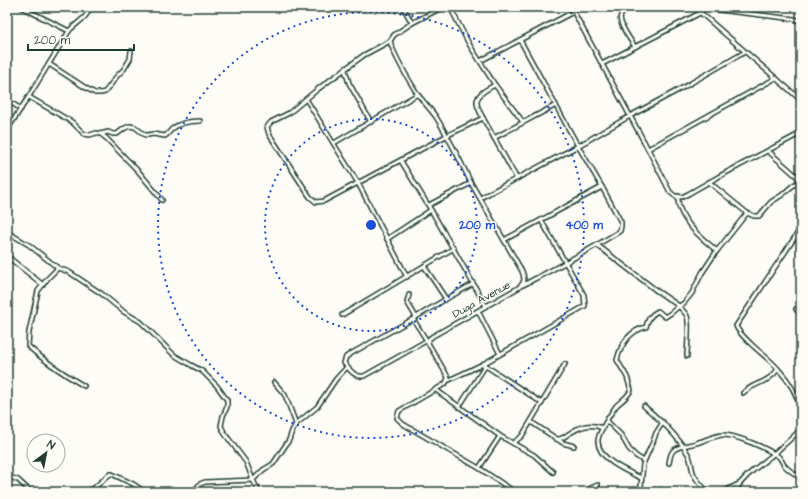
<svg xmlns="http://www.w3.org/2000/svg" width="808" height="499" viewBox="0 0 808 499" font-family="'Architects Daughter',sans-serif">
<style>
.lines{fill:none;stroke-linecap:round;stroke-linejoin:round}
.street-casing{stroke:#1f3d34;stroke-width:6}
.street{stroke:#fdfcf7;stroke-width:3}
.ring{fill:none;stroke:#1d4ed8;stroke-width:2;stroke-dasharray:2 4}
.labels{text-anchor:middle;stroke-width:3;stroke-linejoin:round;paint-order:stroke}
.street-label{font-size:11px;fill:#1f3d34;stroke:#fdfcf7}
.centre{fill:#1d4ed8;stroke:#fdfcf7;stroke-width:2}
.ring-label{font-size:12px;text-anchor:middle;font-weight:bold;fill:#1d4ed8;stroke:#fdfcf7;stroke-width:3;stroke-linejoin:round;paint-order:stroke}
</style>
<rect width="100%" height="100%" fill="#fdfcf7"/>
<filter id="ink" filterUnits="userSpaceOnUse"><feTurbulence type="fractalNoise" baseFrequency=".025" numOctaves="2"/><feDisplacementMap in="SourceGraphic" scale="8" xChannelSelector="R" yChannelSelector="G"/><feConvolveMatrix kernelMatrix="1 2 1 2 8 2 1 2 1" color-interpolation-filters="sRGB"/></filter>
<g filter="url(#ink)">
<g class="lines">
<defs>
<g id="street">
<path d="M 21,7 L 69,31"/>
<path d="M 403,7 L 412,23"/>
<path d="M 443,7 L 412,23 L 394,35 L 390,41 C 394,56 407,77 415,90 C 421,100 430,108 436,117 C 449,138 460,160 471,183 L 522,271 C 525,279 525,283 518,288 L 433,336 L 429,339 L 428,343 L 448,377 L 447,381 L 445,384 L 399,411 L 397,418 L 403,424 L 479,468 L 515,492"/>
<path d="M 450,7 L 469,44 L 495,85 L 523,122"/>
<path d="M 571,7 L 648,149 L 670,192 L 675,196 L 682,197 L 688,194 L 718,177 L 801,133"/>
<path d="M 631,7 C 628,9 623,11 621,15 C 617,23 631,40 635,47"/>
<path d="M 694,7 L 801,100"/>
<path d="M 694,7 L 794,19 L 801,21"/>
<path d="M 520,40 L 578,146 L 602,187 L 621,222 L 621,226 L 620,231 C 588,251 556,268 523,285"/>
<path d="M 390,41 L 364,55 L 318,89 L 289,113 L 271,122 L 267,127 L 269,134 L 310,197 L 316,202 L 324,201 L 446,136 L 483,118 C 481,114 477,107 477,103 C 476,94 489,88 495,85"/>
<path d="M 480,61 L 573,12"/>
<path d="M 49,64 L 86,88 L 95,93 L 101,93 L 105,92 L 117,76 L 124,69 L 130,59 L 131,51"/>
<path d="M 602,64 L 700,13"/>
<path d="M 345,70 L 349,83 L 371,122"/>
<path d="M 29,97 L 72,122 L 84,134 L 90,135 L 96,133 L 101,134 L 107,139 L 139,172 L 162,200"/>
<path d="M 306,99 L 358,183 L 407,277"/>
<path d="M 7,100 L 21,109"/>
<path d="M 483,118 L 517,179"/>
<path d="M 7,130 L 31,93 L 69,31 C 76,23 88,18 90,7"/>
<path d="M 101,134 L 108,132 L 113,134 L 117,134 L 125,128 L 130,126 L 135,127 L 145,135 L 148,135 L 153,134 L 165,136 C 168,134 169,132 172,129 C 179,123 191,121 200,121"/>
<path d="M 494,138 L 556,105"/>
<path d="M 334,143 L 418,94"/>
<path d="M 648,149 L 776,78"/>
<path d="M 768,151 L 801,180"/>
<path d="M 401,161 L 431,210 L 486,306"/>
<path d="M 709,182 L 747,213 L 754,216 L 759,216 L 771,202 L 782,195 L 791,187 L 801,180"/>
<path d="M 678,196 C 678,200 678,205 680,209 C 687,227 703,239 717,251"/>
<path d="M 480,198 L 578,146 L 630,116 L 684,87 L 745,52"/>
<path d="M 429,205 L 471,183"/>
<path d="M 801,228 L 736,326 C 739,333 745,338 750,343 C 759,352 771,360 779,370 C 790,382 798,396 801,411"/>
<path d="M 7,232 L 29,245 L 58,268 L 69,272 L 102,294 L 124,312 L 141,322 L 174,355 L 191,365 L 202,371 L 217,386 L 227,400 L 227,407 L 223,416 L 221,426 L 225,434 L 246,462 L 253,480 L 259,492"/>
<path d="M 387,239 L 431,210"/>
<path d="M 504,240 L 602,187"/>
<path d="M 597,245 L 657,291 L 679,306 L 684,303 L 692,293 L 702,273 L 716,252 L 747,213"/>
<path d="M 7,256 C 19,266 31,275 43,285"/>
<path d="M 424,266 L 446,299"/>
<path d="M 58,268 L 48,278 L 38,291 L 29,332 L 28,346 C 45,362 64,374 84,386"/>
<path d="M 409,295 L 407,302 L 416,317"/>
<path d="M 796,309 L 801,315"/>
<path d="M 478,311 L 500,354"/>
<path d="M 342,315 L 454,248"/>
<path d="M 413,319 L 427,341"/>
<path d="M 426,341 L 364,376 C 355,378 349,369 344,363 L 346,357 L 352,353 L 413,319 L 446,299 L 473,284"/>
<path d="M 483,364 L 542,403"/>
<path d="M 447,381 L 483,364 L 585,306 L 584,295 L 541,220"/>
<path d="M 274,382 L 285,395 L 296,424"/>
<path d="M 436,390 L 500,436 L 534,455 L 553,472"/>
<path d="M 743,393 C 753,383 769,383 778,369"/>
<path d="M 644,406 C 661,421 677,435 688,454 C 692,461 691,469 694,475 C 697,481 703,487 708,492"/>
<path d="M 459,407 L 486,365"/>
<path d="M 607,421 L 621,435 L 629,449 L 636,456 L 644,461"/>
<path d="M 531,422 L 563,443 L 574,446"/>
<path d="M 556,439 C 562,440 565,436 570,433 C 581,426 590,423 603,428"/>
<path d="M 513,443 L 522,436 L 565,364"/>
<path d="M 669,463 C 670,459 670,454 673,451 C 677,446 690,445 696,443 C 704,441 713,436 722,435 C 734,434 769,449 779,457 C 781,459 782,462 784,465 C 788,470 795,474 801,478"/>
<path d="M 479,468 L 500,436"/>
<path d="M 7,476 L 18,480 L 31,492"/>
<path d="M 641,478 C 627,471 599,460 598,442 C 597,434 611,413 616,406 C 621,401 628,397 631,390 L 627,377 L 617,360 C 621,344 629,331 646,327 C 648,319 650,315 658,311 L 665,317 L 671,313 L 679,306 C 681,309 685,312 687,316 C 690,325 687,346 687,356"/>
<path d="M 83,492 L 94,488 L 110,474 L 112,474 L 133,484 L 145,492"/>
<path d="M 163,492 L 174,490 L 178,492"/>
<path d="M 193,492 L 200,484 L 205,482 L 253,480 L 263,470 L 273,464 L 289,440 L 292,431 L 296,424 L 317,407 L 336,379 L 347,367"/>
<path d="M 586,492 L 591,488 L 598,485"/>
<path d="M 642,492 L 641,486 L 643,464 L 651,446 L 653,442 L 656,433 L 663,422"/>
<path d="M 659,492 L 661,490"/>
<path d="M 725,492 L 730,488 L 739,484"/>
<path d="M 734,492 C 743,477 756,468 770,457 C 779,449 789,441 798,432 L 801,431"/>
</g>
</defs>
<use href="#street" class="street-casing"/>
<use href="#street" class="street"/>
</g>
</g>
<g class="ring">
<circle cx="371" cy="225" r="106"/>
<circle cx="371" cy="225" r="213"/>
</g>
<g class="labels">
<g class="street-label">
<text transform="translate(481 299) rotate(-29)" y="4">Duga Avenue</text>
</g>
</g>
<circle cx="371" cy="225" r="6" class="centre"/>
<g class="ring-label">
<text x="477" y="229">200 m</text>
<text x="584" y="229">400 m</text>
</g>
<rect width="808" height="499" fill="none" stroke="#fdfcf7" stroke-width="24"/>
<rect x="12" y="12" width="784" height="475" fill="none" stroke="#1f3d34" stroke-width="1.5" filter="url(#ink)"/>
<g transform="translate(46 453) rotate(32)"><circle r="19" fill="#fdfcf7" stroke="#a4b0a9"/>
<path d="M0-3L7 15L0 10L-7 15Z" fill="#1f3d34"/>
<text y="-6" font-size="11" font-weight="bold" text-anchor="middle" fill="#1f3d34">N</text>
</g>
<path d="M28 44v6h106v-6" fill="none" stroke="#1f3d34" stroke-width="2"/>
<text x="34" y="44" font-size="12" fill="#1f3d34" stroke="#fdfcf7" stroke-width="3" paint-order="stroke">200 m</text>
</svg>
